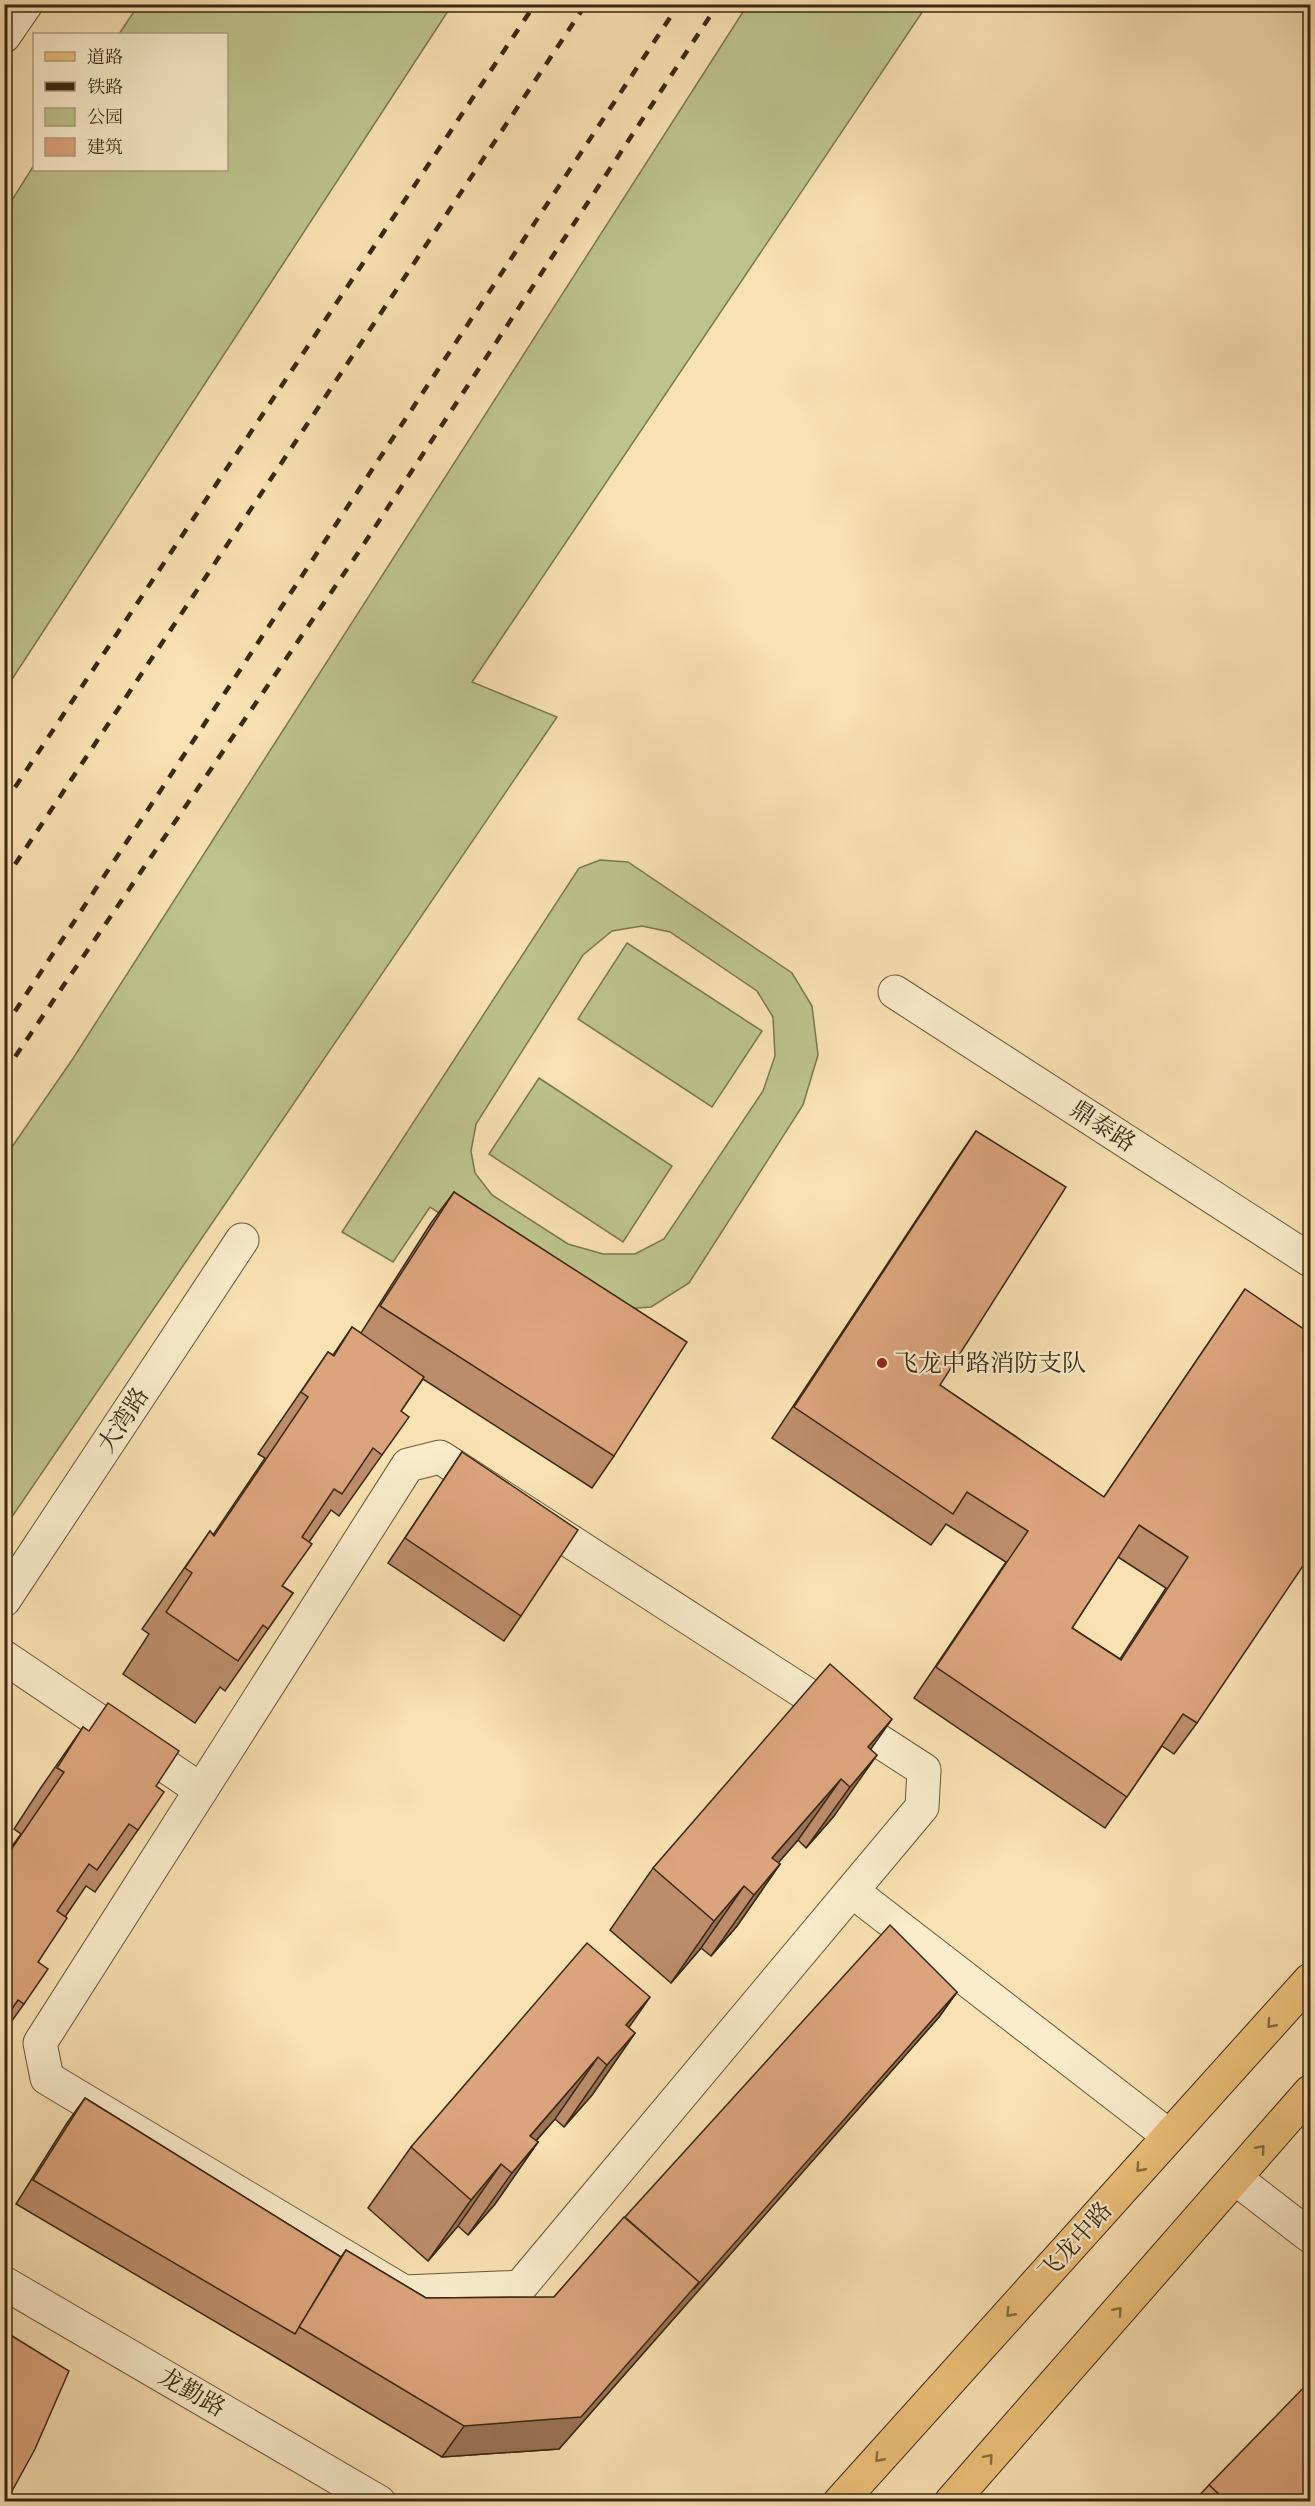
<svg xmlns="http://www.w3.org/2000/svg" width="1315" height="2506" viewBox="0 0 1315 2506" font-family="'Libre Bodoni','Noto Serif SC',serif">
<style>
.green{fill:#bdc38c;stroke:#7b7650;stroke-width:1.5;fill-rule:evenodd}
.lines{fill:none;stroke-linecap:round;stroke-linejoin:round}
.minor-casing{stroke:#69563b;stroke-width:35}
.major-casing{stroke:#392813;stroke-width:35}
.minor{stroke:#faeccd;stroke-width:33}
.major{stroke:#ecc079;stroke-width:33}
.rail{stroke:#392813;stroke-width:4.5;stroke-dasharray:10 10;stroke-linecap:butt}
.wall{fill:#bd8d6b;stroke:#392813;stroke-width:1.5;fill-rule:evenodd}
.shaded-wall{fill:#9a7357;stroke:#392813;stroke-width:1.5}
.building{fill:#dca47c;stroke:#392813;stroke-width:1.5;fill-rule:evenodd}
.oneway{stroke:#8a6c41}
.poi-dot{fill:#8f2418;stroke:#faeccd;stroke-width:2}
.labels{text-anchor:middle;stroke-width:4.5;stroke-linejoin:round;paint-order:stroke}
.street-label{font-size:24px;fill:#392813;stroke:#faeccd}
.poi-label{font-size:24px;fill:#392813;stroke:#faeccd;text-anchor:start}
</style>
<rect width="100%" height="100%" fill="#f8e1b2"/>
<filter id="stains"><feTurbulence type="fractalNoise" baseFrequency=".00333" numOctaves="4"/><feColorMatrix values="0 0 0 0 .2 0 0 0 0 .09 0 0 0 0 .02 0 0 0 .5 -.17"/></filter>
<radialGradient id="worn" r=".72"><stop offset=".6" stop-color="#630" stop-opacity="0"/><stop offset="1" stop-color="#630" stop-opacity=".3"/></radialGradient>
<g class="green">
<path d="M 139,4 L 452,5 L 5,690 L 5,211 L 34,165 L 34,170 L 226,170 L 226,34 L 119,34 Z"/>
<path d="M 748,4 L 927,5 L 472,682 L 557,717 L 5,1527 L 5,1157 L 72,1060 Z"/>
<path d="M 600,860 L 628,862 L 792,973 L 812,1006 L 818,1055 L 803,1105 L 689,1283 L 651,1307 L 610,1310 L 568,1297 L 430,1207 L 393,1262 L 342,1232 L 579,868 ZM 642,926 L 670,932 L 757,991 L 773,1017 L 775,1056 L 763,1091 L 664,1239 L 635,1254 L 603,1254 L 568,1244 L 492,1195 L 475,1173 L 471,1151 L 476,1124 L 583,955 L 612,931 Z"/>
<path d="M 627,943 L 762,1031 L 712,1107 L 578,1019 Z"/>
<path d="M 539,1078 L 672,1166 L 623,1242 L 489,1154 Z"/>
</g>
<g class="lines">
<defs>
<g id="minor">
<path d="M 4,36 L 26,4"/>
<path d="M 895,992 L 1310,1260"/>
<path d="M 440,1457 L 924,1770 L 922,1807 L 520,2287 L 404,2292 L 47,2078 L 40,2043 L 408,1465 Z"/>
<path d="M 4,1600 L 242,1240"/>
<path d="M 4,1657 L 201,1790"/>
<path d="M 852,1891 L 1169,2136"/>
<path d="M 1235,2178 L 1310,2236"/>
<path d="M 4,2283 L 379,2502"/>
</g>
<g id="major">
<path d="M 840,2502 L 1310,1980"/>
<path d="M 951,2502 L 1310,2092"/>
</g>
</defs>
<use href="#minor" class="minor-casing"/>
<use href="#major" class="major-casing"/>
<use href="#minor" class="minor"/>
<use href="#major" class="major"/>
<g class="rail">
<path d="M 4,804 L 535,4"/>
<path d="M 4,881 L 586,4"/>
<path d="M 4,1028 L 679,4"/>
<path d="M 4,1073 L 358,553 L 718,4"/>
</g>
</g>
<g class="wall">
<path d="M 976,1131 L 940,1385 L 1104,1497 L 1245,1289 L 1197,1723 L 1174,1754 L 1162,1746 L 1105,1828 L 914,1698 L 1006,1562 L 946,1524 L 931,1545 L 772,1438 L 954,1163 ZM 1118,1557 L 1166,1588 L 1120,1659 L 1072,1628 Z"/>
<path d="M 454,1192 L 614,1456 L 592,1488 L 423,1379 L 401,1411 L 382,1455 L 339,1516 L 331,1510 L 309,1542 L 282,1586 L 293,1593 L 225,1691 L 220,1687 L 195,1723 L 123,1674 L 149,1634 L 142,1629 L 210,1531 L 213,1535 L 265,1458 L 258,1454 L 328,1352 L 333,1355 L 352,1327 L 361,1333 L 431,1223 Z"/>
<path d="M 462,1452 L 521,1616 L 504,1641 L 388,1563 Z"/>
<path d="M 83,1727 L 156,1786 L 138,1830 L 95,1892 L 86,1886 L 65,1917 L 38,1962 L 24,2004 L 4,2032 L 4,1857 L 21,1834 L 14,1829 L 40,1789 Z"/>
<path d="M 871,1749 L 834,1816 L 806,1848 L 798,1840 L 778,1863 L 780,1864 L 737,1926 L 711,1956 L 701,1948 L 671,1983 L 610,1930 L 653,1868 Z"/>
<path d="M 957,1992 L 939,2017 L 559,2449 L 442,2457 L 277,2358 L 16,2204 L 67,2123 L 85,2098 L 341,2257 L 346,2250 L 426,2298 L 554,2297 L 625,2217 Z"/>
<path d="M 629,2028 L 635,2033 L 592,2095 L 564,2127 L 555,2119 L 536,2141 L 538,2142 L 495,2204 L 468,2235 L 458,2226 L 428,2261 L 368,2208 L 411,2147 Z"/>
</g>
<g class="shaded-wall">
<path d="M 892,1719 L 849,1780 L 868,1747 Z"/>
<path d="M 877,1755 L 834,1816 L 806,1848 L 850,1787 Z"/>
<path d="M 841,1779 L 798,1840 L 752,1893 L 772,1858 Z"/>
<path d="M 780,1864 L 737,1926 L 711,1956 L 754,1895 Z"/>
<path d="M 744,1886 L 701,1948 L 671,1983 L 714,1921 Z"/>
<path d="M 957,1992 L 939,2017 L 559,2449 L 442,2457 L 464,2426 L 699,2282 Z"/>
<path d="M 650,1997 L 607,2059 L 626,2025 Z"/>
<path d="M 635,2033 L 592,2095 L 564,2127 L 607,2065 Z"/>
<path d="M 598,2057 L 555,2119 L 509,2171 L 530,2136 Z"/>
<path d="M 538,2142 L 495,2204 L 468,2235 L 512,2173 Z"/>
<path d="M 501,2164 L 458,2226 L 428,2261 L 471,2200 Z"/>
</g>
<g class="building">
<path d="M 976,1131 L 1066,1187 L 940,1385 L 1104,1497 L 1245,1289 L 1311,1334 L 1311,1554 L 1197,1723 L 1183,1714 L 1127,1797 L 936,1667 L 1028,1531 L 967,1492 L 953,1514 L 794,1407 ZM 1139,1525 L 1188,1557 L 1121,1660 L 1072,1628 Z"/>
<path d="M 454,1192 L 687,1342 L 614,1456 L 380,1306 Z"/>
<path d="M 352,1327 L 424,1377 L 401,1411 L 409,1417 L 382,1455 L 373,1448 L 342,1494 L 334,1489 L 302,1537 L 312,1544 L 282,1586 L 293,1593 L 268,1629 L 263,1625 L 238,1661 L 166,1612 L 192,1573 L 185,1568 L 210,1531 L 214,1536 L 308,1397 L 301,1392 L 328,1352 L 334,1356 Z"/>
<path d="M 462,1452 L 578,1530 L 521,1616 L 405,1538 Z"/>
<path d="M 830,1664 L 892,1719 L 868,1747 L 877,1755 L 850,1787 L 841,1779 L 772,1858 L 780,1864 L 754,1895 L 744,1886 L 714,1921 L 653,1868 Z"/>
<path d="M 108,1703 L 179,1751 L 156,1786 L 164,1792 L 138,1830 L 129,1824 L 97,1870 L 89,1864 L 57,1911 L 67,1918 L 38,1962 L 48,1969 L 24,2004 L 18,2000 L 4,2020 L 4,1860 L 64,1772 L 57,1768 L 83,1727 L 89,1731 Z"/>
<path d="M 890,1925 L 957,1992 L 694,2289 L 699,2282 L 625,2217 Z"/>
<path d="M 587,1943 L 650,1997 L 626,2025 L 635,2033 L 607,2065 L 598,2057 L 530,2136 L 538,2142 L 512,2173 L 501,2164 L 471,2200 L 411,2147 Z"/>
<path d="M 85,2098 L 341,2257 L 295,2334 L 33,2180 Z"/>
<path d="M 624,2217 L 699,2282 L 581,2417 L 464,2426 L 299,2327 L 346,2250 L 426,2298 L 554,2297 Z"/>
<path d="M 4,2331 L 69,2371 L 35,2449 L 6,2502 L 4,2502 Z"/>
<path d="M 1311,2380 L 1311,2502 L 1227,2502 L 1209,2485 Z"/>
<path d="M 1209,2485 L 1227,2502 L 1193,2502 Z"/>
</g>
<defs><path id="oneway-chevron" d="M-2-3.5L2.5 0L-2 3.5" fill="none" stroke-width="1.6" stroke-linecap="round" stroke-linejoin="round" transform="scale(1.5)"/></defs>
<g class="oneway">
<use href="#oneway-chevron" transform="translate(1271 2024) rotate(132)"/>
<use href="#oneway-chevron" transform="translate(1261 2149) rotate(-49)"/>
<use href="#oneway-chevron" transform="translate(1140 2168) rotate(132)"/>
<use href="#oneway-chevron" transform="translate(1118 2311) rotate(-49)"/>
<use href="#oneway-chevron" transform="translate(1010 2313) rotate(132)"/>
<use href="#oneway-chevron" transform="translate(879 2458) rotate(132)"/>
<use href="#oneway-chevron" transform="translate(989 2458) rotate(-49)"/>
</g>
<circle class="poi-dot" cx="882" cy="1363" r="6"/>
<g class="labels">
<g class="street-label">
<text transform="translate(1103 1126) rotate(33)" y="8">鼎泰路</text>
<text transform="translate(123 1420) rotate(-57)" y="8">大湾路</text>
<text transform="translate(1075 2241) rotate(-48)" y="8">飞龙中路</text>
<text transform="translate(192 2392) rotate(30)" y="8">龙勤路</text>
</g>
<g class="poi-label">
<text x="894" y="1371">飞龙中路消防支队</text>
</g>
</g>
<rect width="1315" height="2506" fill="none" stroke="#f8e1b2" stroke-width="24"/>
<rect x="6" y="6" width="1303" height="2494" fill="none" stroke="#392813" stroke-width="3"/>
<rect x="12" y="12" width="1291" height="2482" fill="none" stroke="#392813" stroke-width="1.5"/>
<rect x="33" y="33" width="195" height="138" fill="#faeccd" stroke="#ad9e83" stroke-width="1.5"/>
<rect x="45" y="52" width="30" height="9" fill="#ecc079" stroke="#ad9e83" stroke-width="1.5"/>
<text x="87" y="63" font-size="18" fill="#392813">道路</text>
<rect x="45" y="82" width="30" height="9" fill="#392813" stroke="#ad9e83" stroke-width="1.5"/>
<text x="87" y="93" font-size="18" fill="#392813">铁路</text>
<rect x="45" y="108" width="30" height="18" fill="#bdc38c" stroke="#ad9e83" stroke-width="1.5"/>
<text x="87" y="123" font-size="18" fill="#392813">公园</text>
<rect x="45" y="138" width="30" height="18" fill="#dca47c" stroke="#ad9e83" stroke-width="1.5"/>
<text x="87" y="153" font-size="18" fill="#392813">建筑</text>
<rect width="100%" height="100%" filter="url(#stains)"/>
<rect width="100%" height="100%" fill="url(#worn)"/>
</svg>
